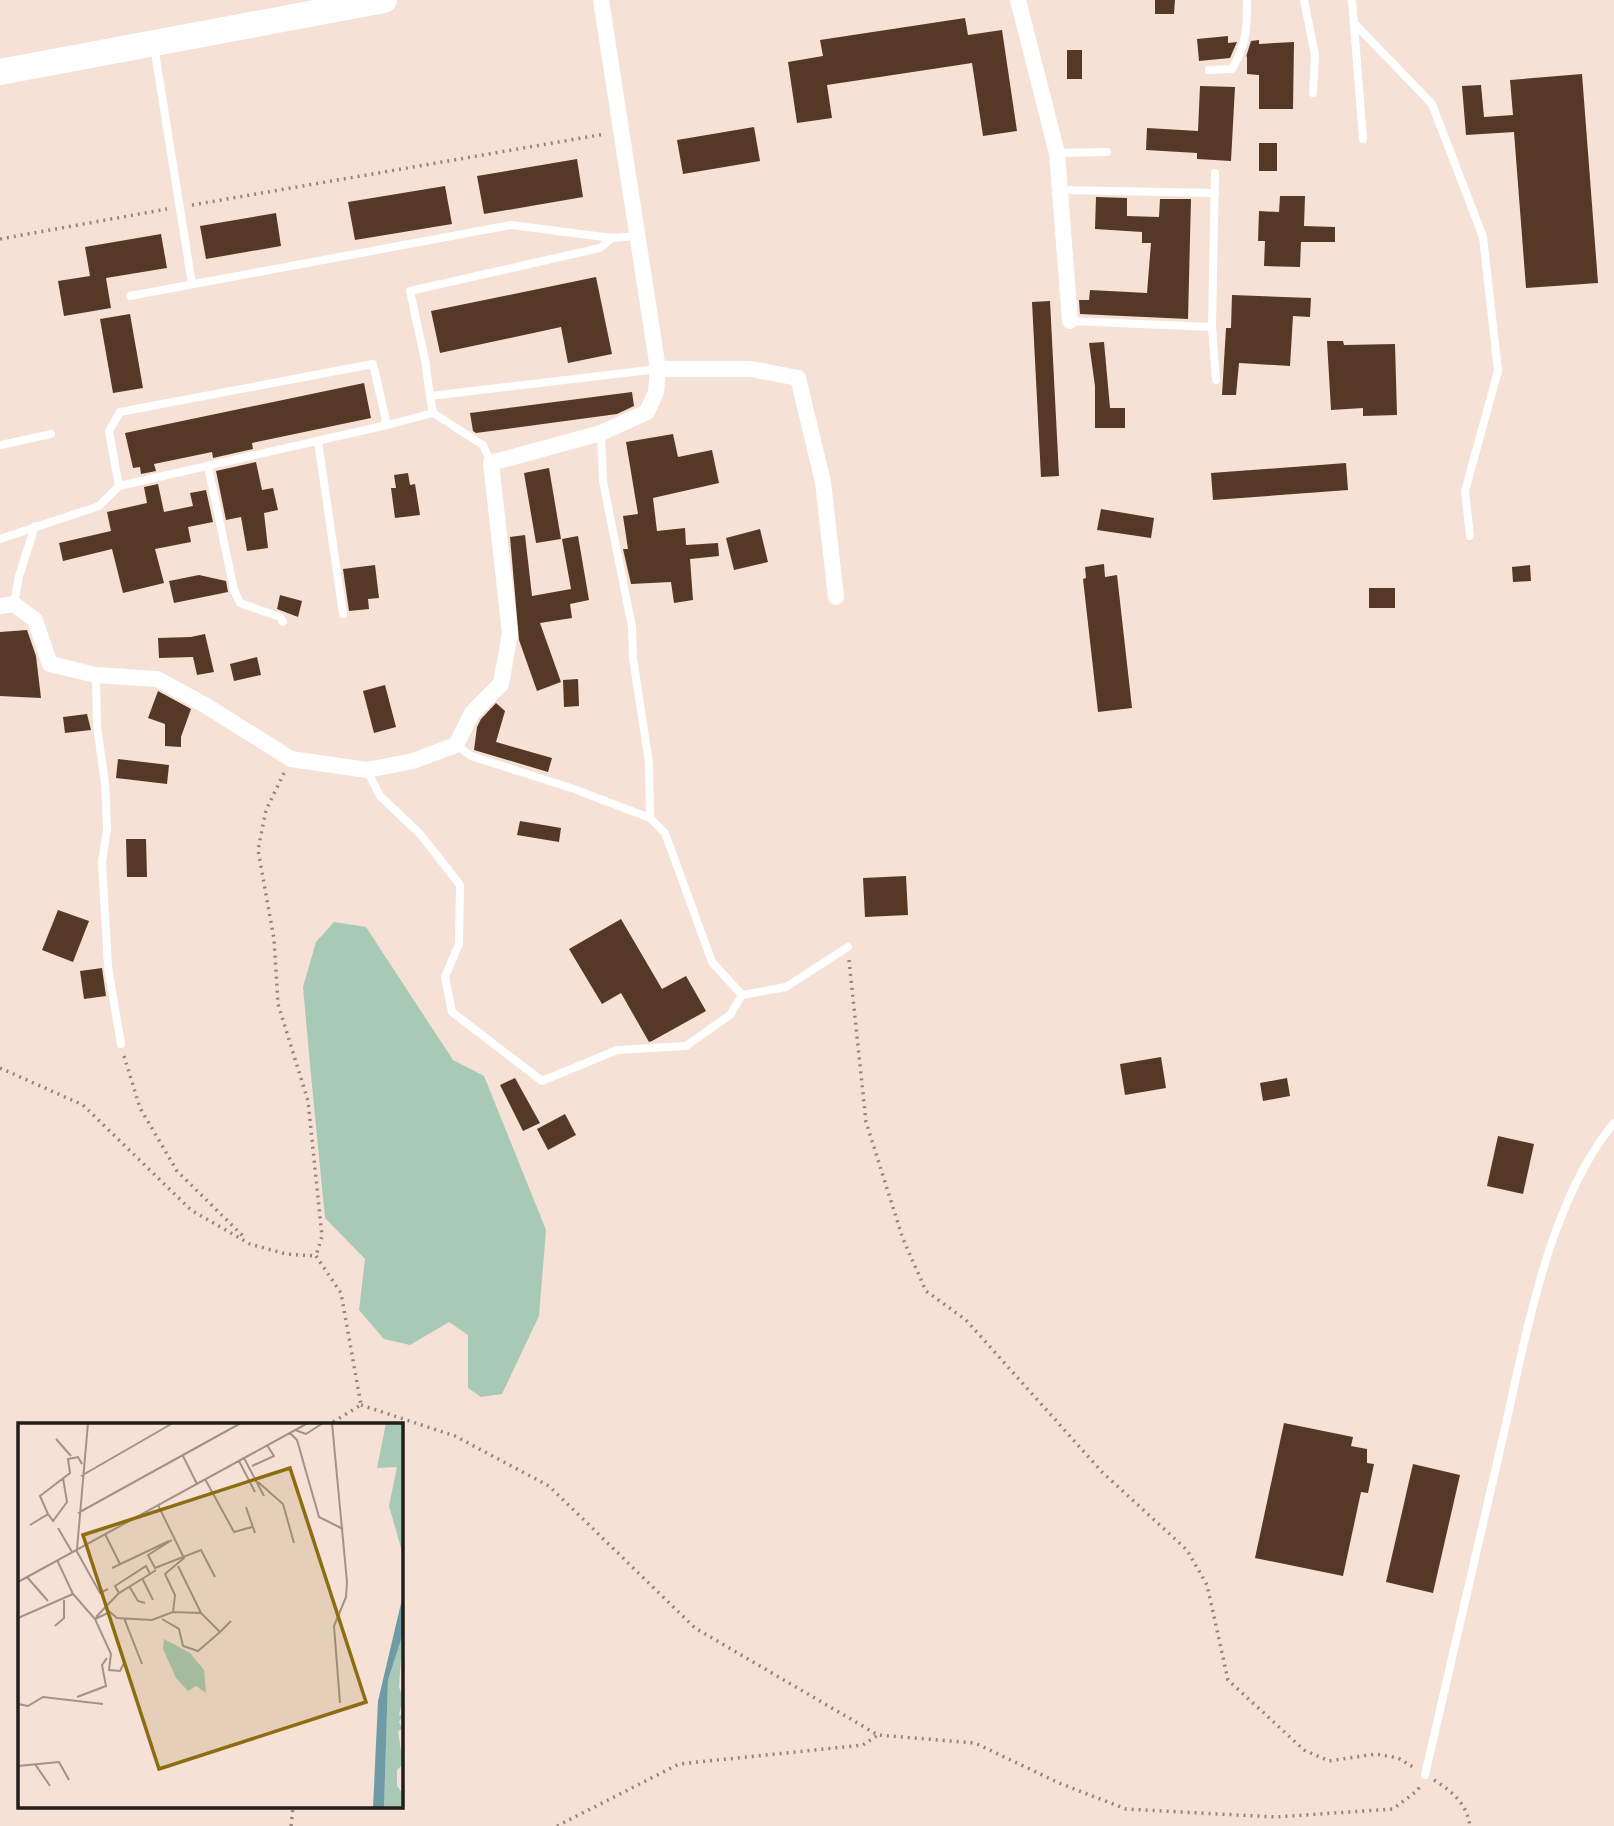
<svg xmlns="http://www.w3.org/2000/svg" width="1614" height="1826" viewBox="0 0 1614 1826" font-family="'Nunito Sans',sans-serif">
<style>
.green{fill:#a8c9b6}
.building{fill:#563827}
.lines{fill:none;stroke-linecap:round;stroke-linejoin:round}
.path{stroke:#94867e;stroke-width:3.5;stroke-dasharray:2 5;stroke-linecap:butt}
.lane{stroke:#fff;stroke-width:8}
.street{stroke:#fff;stroke-width:16}
.primary{stroke:#fff;stroke-width:26}
.inset-road{fill:none;stroke:#a1938a;stroke-width:2}
.view{fill:#8e6d11;fill-opacity:0.15;stroke:#8e6d11;stroke-width:3.5}
.inset-edge{fill:none;stroke:#231d19;stroke-width:3.5}
</style>
<rect width="100%" height="100%" fill="#f5e1d6"/>
<path class="green" d="M 334,922 L 366,927 L 453,1060 L 484,1076 L 546,1230 L 539,1316 L 502,1394 L 481,1397 L 468,1388 L 468,1335 L 449,1322 L 410,1345 L 384,1339 L 359,1310 L 365,1259 L 325,1218 L 311,1075 L 303,987 L 316,942 Z"/>
<g class="building">
<path d="M 1155,0 L 1175,0 L 1174,14 L 1155,14 Z"/>
<path d="M 965,18 L 968,35 L 1002,30 L 1017,131 L 983,136 L 972,63 L 827,85 L 832,118 L 797,123 L 788,62 L 823,56 L 820,40 Z"/>
<path d="M 1228,36 L 1228,43 L 1237,42 L 1230,58 L 1199,61 L 1197,39 Z"/>
<path d="M 1259,40 L 1259,44 L 1294,42 L 1293,109 L 1259,109 L 1259,75 L 1247,74 L 1247,56 L 1246,57 L 1251,41 Z"/>
<rect x="1067" y="50" width="15" height="29"/>
<path d="M 1582,74 L 1598,283 L 1526,288 L 1514,132 L 1466,135 L 1462,86 L 1481,85 L 1484,117 L 1513,115 L 1510,80 Z"/>
<path d="M 1200,86 L 1235,87 L 1231,161 L 1197,159 L 1197,153 L 1146,150 L 1147,128 L 1198,131 Z"/>
<path d="M 754,127 L 760,161 L 683,174 L 677,140 Z"/>
<rect x="1259" y="143" width="18" height="28"/>
<path d="M 577,159 L 583,197 L 484,214 L 477,176 Z"/>
<path d="M 445,186 L 452,224 L 355,240 L 348,202 Z"/>
<path d="M 1280,196 L 1305,196 L 1304,226 L 1335,227 L 1335,242 L 1301,242 L 1300,267 L 1264,266 L 1265,241 L 1258,241 L 1259,211 L 1279,212 Z"/>
<path d="M 1096,197 L 1127,198 L 1127,216 L 1159,217 L 1160,199 L 1191,199 L 1188,319 L 1080,314 L 1079,300 L 1089,300 L 1090,290 L 1147,293 L 1151,243 L 1142,243 L 1142,232 L 1095,229 Z"/>
<path d="M 276,213 L 281,246 L 206,259 L 200,226 Z"/>
<path d="M 161,234 L 167,268 L 106,278 L 111,308 L 64,316 L 58,281 L 90,276 L 85,247 Z"/>
<path d="M 596,277 L 612,354 L 568,363 L 561,327 L 440,353 L 431,311 Z"/>
<path d="M 1232,295 L 1311,298 L 1310,317 L 1293,316 L 1290,366 L 1239,363 L 1236,395 L 1222,395 L 1226,328 L 1231,328 Z"/>
<path d="M 1050,301 L 1059,476 L 1041,477 L 1032,302 Z"/>
<path d="M 130,314 L 143,388 L 113,393 L 100,319 Z"/>
<path d="M 1327,341 L 1343,341 L 1344,345 L 1395,344 L 1397,415 L 1363,416 L 1363,408 L 1331,410 Z"/>
<path d="M 1104,342 L 1110,408 L 1125,408 L 1125,428 L 1095,428 L 1095,386 L 1089,343 Z"/>
<path d="M 364,383 L 371,418 L 252,443 L 253,449 L 213,458 L 212,452 L 154,464 L 156,471 L 141,474 L 140,467 L 133,468 L 125,433 Z"/>
<path d="M 632,392 L 634,406 L 617,414 L 476,433 L 473,431 L 470,413 Z"/>
<path d="M 673,434 L 678,457 L 712,450 L 719,483 L 653,498 L 657,531 L 685,528 L 686,545 L 718,543 L 719,556 L 690,559 L 693,600 L 674,603 L 671,582 L 631,584 L 623,549 L 628,549 L 623,516 L 638,514 L 626,442 Z"/>
<path d="M 256,462 L 262,490 L 273,488 L 278,510 L 264,513 L 268,548 L 247,551 L 241,517 L 226,520 L 216,471 Z"/>
<path d="M 1346,463 L 1348,490 L 1213,500 L 1211,473 Z"/>
<path d="M 549,468 L 561,539 L 536,543 L 524,473 Z"/>
<path d="M 408,473 L 410,485 L 415,484 L 420,515 L 395,518 L 391,488 L 396,488 L 394,475 Z"/>
<path d="M 158,484 L 164,512 L 193,506 L 190,493 L 206,490 L 213,522 L 188,527 L 191,542 L 155,549 L 164,583 L 123,593 L 112,549 L 63,561 L 59,543 L 111,531 L 107,512 L 147,503 L 144,487 Z"/>
<path d="M 1101,509 L 1154,518 L 1151,538 L 1097,530 Z"/>
<path d="M 760,529 L 768,562 L 734,570 L 726,538 Z"/>
<path d="M 525,535 L 532,596 L 571,589 L 562,539 L 578,536 L 589,600 L 570,604 L 572,618 L 540,623 L 561,682 L 537,691 L 519,640 L 510,537 Z"/>
<path d="M 1104,564 L 1105,577 L 1117,575 L 1132,708 L 1098,712 L 1083,579 L 1086,578 L 1085,567 Z"/>
<path d="M 375,565 L 379,598 L 368,599 L 369,609 L 349,611 L 343,569 Z"/>
<path d="M 1530,565 L 1531,581 L 1513,582 L 1512,567 Z"/>
<path d="M 199,575 L 226,581 L 228,592 L 174,603 L 169,581 Z"/>
<rect x="1369" y="588" width="26" height="20"/>
<path d="M 280,595 L 302,601 L 298,617 L 277,609 Z"/>
<path d="M 27,630 L 36,656 L 41,698 L 0,696 L 0,632 Z"/>
<path d="M 205,634 L 214,672 L 197,675 L 193,657 L 159,658 L 158,638 L 191,637 Z"/>
<path d="M 257,657 L 261,675 L 234,681 L 230,664 Z"/>
<path d="M 578,679 L 579,706 L 564,707 L 563,680 Z"/>
<path d="M 385,685 L 396,727 L 374,733 L 363,691 Z"/>
<path d="M 158,691 L 191,709 L 181,737 L 181,747 L 165,746 L 165,724 L 148,718 Z"/>
<path d="M 496,703 L 505,711 L 496,742 L 552,758 L 548,772 L 474,750 L 477,727 L 481,719 Z"/>
<path d="M 87,714 L 91,730 L 65,733 L 63,717 Z"/>
<path d="M 118,759 L 169,765 L 167,784 L 116,778 Z"/>
<path d="M 520,821 L 561,828 L 559,842 L 517,835 Z"/>
<path d="M 126,839 L 146,839 L 147,877 L 127,877 Z"/>
<path d="M 906,876 L 908,915 L 865,917 L 863,878 Z"/>
<path d="M 58,910 L 89,921 L 73,962 L 42,950 Z"/>
<path d="M 621,919 L 662,989 L 686,976 L 706,1011 L 652,1041 L 649,1042 L 621,993 L 602,1004 L 569,949 Z"/>
<path d="M 102,968 L 106,996 L 84,999 L 80,971 Z"/>
<path d="M 1161,1057 L 1166,1088 L 1125,1095 L 1120,1064 Z"/>
<path d="M 515,1078 L 540,1123 L 523,1131 L 500,1085 Z"/>
<path d="M 1287,1078 L 1290,1096 L 1263,1101 L 1260,1083 Z"/>
<path d="M 565,1114 L 576,1135 L 548,1150 L 537,1129 Z"/>
<path d="M 1498,1136 L 1534,1144 L 1523,1194 L 1487,1186 Z"/>
<path d="M 1284,1423 L 1353,1437 L 1351,1446 L 1367,1449 L 1367,1463 L 1374,1464 L 1368,1493 L 1361,1492 L 1343,1576 L 1255,1558 Z"/>
<path d="M 1413,1464 L 1460,1475 L 1433,1593 L 1386,1582 Z"/>
</g>
<g class="lines">
<g class="path">
<path d="M 192,205 L 605,134"/>
<path d="M 0,239 L 167,209"/>
<path d="M 284,773 L 266,810 L 258,850 L 274,939 L 278,1004 L 308,1101 L 322,1236 L 316,1256"/>
<path d="M 849,960 L 866,1122 L 903,1239 L 926,1291 L 966,1320 L 1102,1472 L 1187,1550 L 1207,1585 L 1228,1680 L 1304,1750 L 1329,1761 L 1376,1754 L 1398,1758 L 1413,1767"/>
<path d="M 124,1056 L 140,1108 L 177,1171 L 245,1238"/>
<path d="M 0,1068 L 83,1105 L 191,1210 L 250,1244 L 286,1254 L 316,1256"/>
<path d="M 316,1256 L 341,1293 L 361,1405 L 328,1425"/>
<path d="M 361,1405 L 455,1436 L 549,1486 L 695,1628 L 878,1735 L 975,1743 L 1059,1783 L 1126,1809 L 1276,1817 L 1393,1809 L 1418,1790 L 1420,1785"/>
<path d="M 1434,1780 C 1452,1791 1467,1804 1470,1826"/>
<path d="M 291,1826 L 293,1807"/>
<path d="M 557,1826 L 679,1764 L 863,1745 L 878,1735"/>
</g>
<g class="lane">
<path d="M 1304,0 L 1315,55 L 1313,93"/>
<path d="M 1352,0 L 1363,139"/>
<path d="M 1354,23 L 1432,104 L 1483,237 L 1498,371 L 1465,491 L 1470,536"/>
<path d="M 154,46 L 192,284"/>
<path d="M 1209,70 L 1232,69 C 1247,43 1247,29 1247,0"/>
<path d="M 1057,153 L 1107,152"/>
<path d="M 1215,173 L 1212,327 L 1216,380"/>
<path d="M 1060,190 L 1215,193"/>
<path d="M 612,238 L 600,248 L 410,291 L 425,360 L 430,396 L 658,369"/>
<path d="M 130,296 L 511,225 L 612,238 L 638,236"/>
<path d="M 1070,321 L 1212,327"/>
<path d="M 430,396 L 433,413 L 483,445 L 491,463"/>
<path d="M 387,425 L 373,364 L 120,412 L 109,431 L 119,486 L 387,425 L 433,413"/>
<path d="M 601,433 L 603,481 L 632,627 L 633,658 L 649,763 L 650,818"/>
<path d="M 318,441 L 343,614"/>
<path d="M 0,445 L 51,434"/>
<path d="M 208,466 L 234,590 L 240,603 L 280,617 L 283,622"/>
<path d="M 0,539 L 99,506 L 119,486"/>
<path d="M 14,604 L 19,576 L 35,526"/>
<path d="M 96,675 L 97,726 L 105,783 L 107,829 L 102,862 L 108,967 L 121,1044"/>
<path d="M 456,745 L 471,756 L 574,789 L 650,818 L 665,833 L 712,962 L 742,995 L 786,987 L 848,947"/>
<path d="M 367,770 L 380,796 L 421,835 L 460,885 L 459,944 L 445,977 L 452,1012 L 542,1081 L 617,1050 L 686,1046 L 730,1015 L 742,995"/>
<path d="M 1425,1775 C 1450,1666 1475,1558 1500,1450 C 1524,1348 1546,1204 1614,1123"/>
</g>
<g class="street">
<path d="M 1018,0 L 1057,153 L 1070,321"/>
<path d="M 658,369 L 751,369 L 798,378 L 823,482 L 836,597"/>
<path d="M 0,606 L 14,604 L 35,620 L 50,664 L 96,675 L 157,679 L 205,705 L 291,759 L 367,770 L 413,761 L 456,745 L 472,713 L 501,684 L 510,633 L 491,463 L 601,433 L 647,412 L 656,392 L 658,369 L 601,0"/>
</g>
<path class="primary" d="M 0,72 L 384,0"/>
</g>
<g transform="translate(18 1423)">
<rect width="385" height="385" fill="#f5e1d6"/>
<path d="M 368,0 L 385,0 L 385,132 L 371,83 L 379,44 L 359,45 ZM 385,208 L 381,264 L 385,275 L 381,292 L 385,292 L 381,299 L 385,306 L 380,308 L 385,341 L 379,347 L 379,363 L 385,371 L 385,385 L 366,385 L 370,257 ZM 146,216 L 172,230 L 186,247 L 188,270 L 178,263 L 170,268 L 158,255 L 145,226 Z" fill="#a8c9b6"/>
<path d="M 385,172 L 385,210 L 370,257 L 366,385 L 355,385 L 360,278 Z" fill="#6e9ba6"/>
<path class="inset-road" d="M 314,0 L 329,159 L 328,174 L 316,203 L 322,280M 277,7 L 288,11 L 305,0M 272,10 L 279,17 L 301,94 L 325,106M 38,16 L 53,33M 165,33 L 179,61M 226,35 L 246,73M 221,38 L 237,69M 234,43 L 256,33 L 249,22M 63,53 L 155,0M 187,56 L 216,109 L 234,104M 240,59 L 265,81 L 276,120M 228,84 L 237,110M 60,90 L 223,0M 30,91 L 35,98 L 49,79 L 45,55M 12,102 L 30,91 L 22,73 L 52,50 L 50,36 L 60,34 L 64,41M 40,105 L 54,129M 87,111 L 102,141M 154,117 L 130,132 L 137,145 L 183,127 L 197,154M 59,126 L 70,0M 58,127 L 82,170 L 90,166M 39,137 L 55,171 L 77,196 L 93,231 L 91,247 L 102,248 L 106,240M 160,143 L 183,190M 94,145 L 151,118M 132,151 L 128,143 L 97,163 L 101,170 L 132,151 L 138,147M 9,154 L 30,178M 124,155 L 135,177M 0,159 L 290,0M 111,163 L 120,178 L 127,180M 155,189 L 183,190 L 202,209 L 213,198M 78,194 L 101,170M 0,195 L 55,171M 106,195 L 124,241M 77,196 L 92,189 L 99,195 L 134,197 L 155,189 L 157,172 L 147,151 L 166,135 L 140,82M 144,196 L 161,206 L 165,223 L 180,228 L 202,209M 37,203 L 46,195 L 46,177M 59,274 L 88,263 L 84,242 L 89,235M 0,281 L 10,283 L 25,274 L 85,281M 17,341 L 32,363M 0,343 L 41,339 L 51,357"/>
<path class="view" d="M 272,45 L 348,279 L 141,346 L 65,112 Z"/>
<rect width="385" height="385" class="inset-edge"/>
</g>
</svg>
